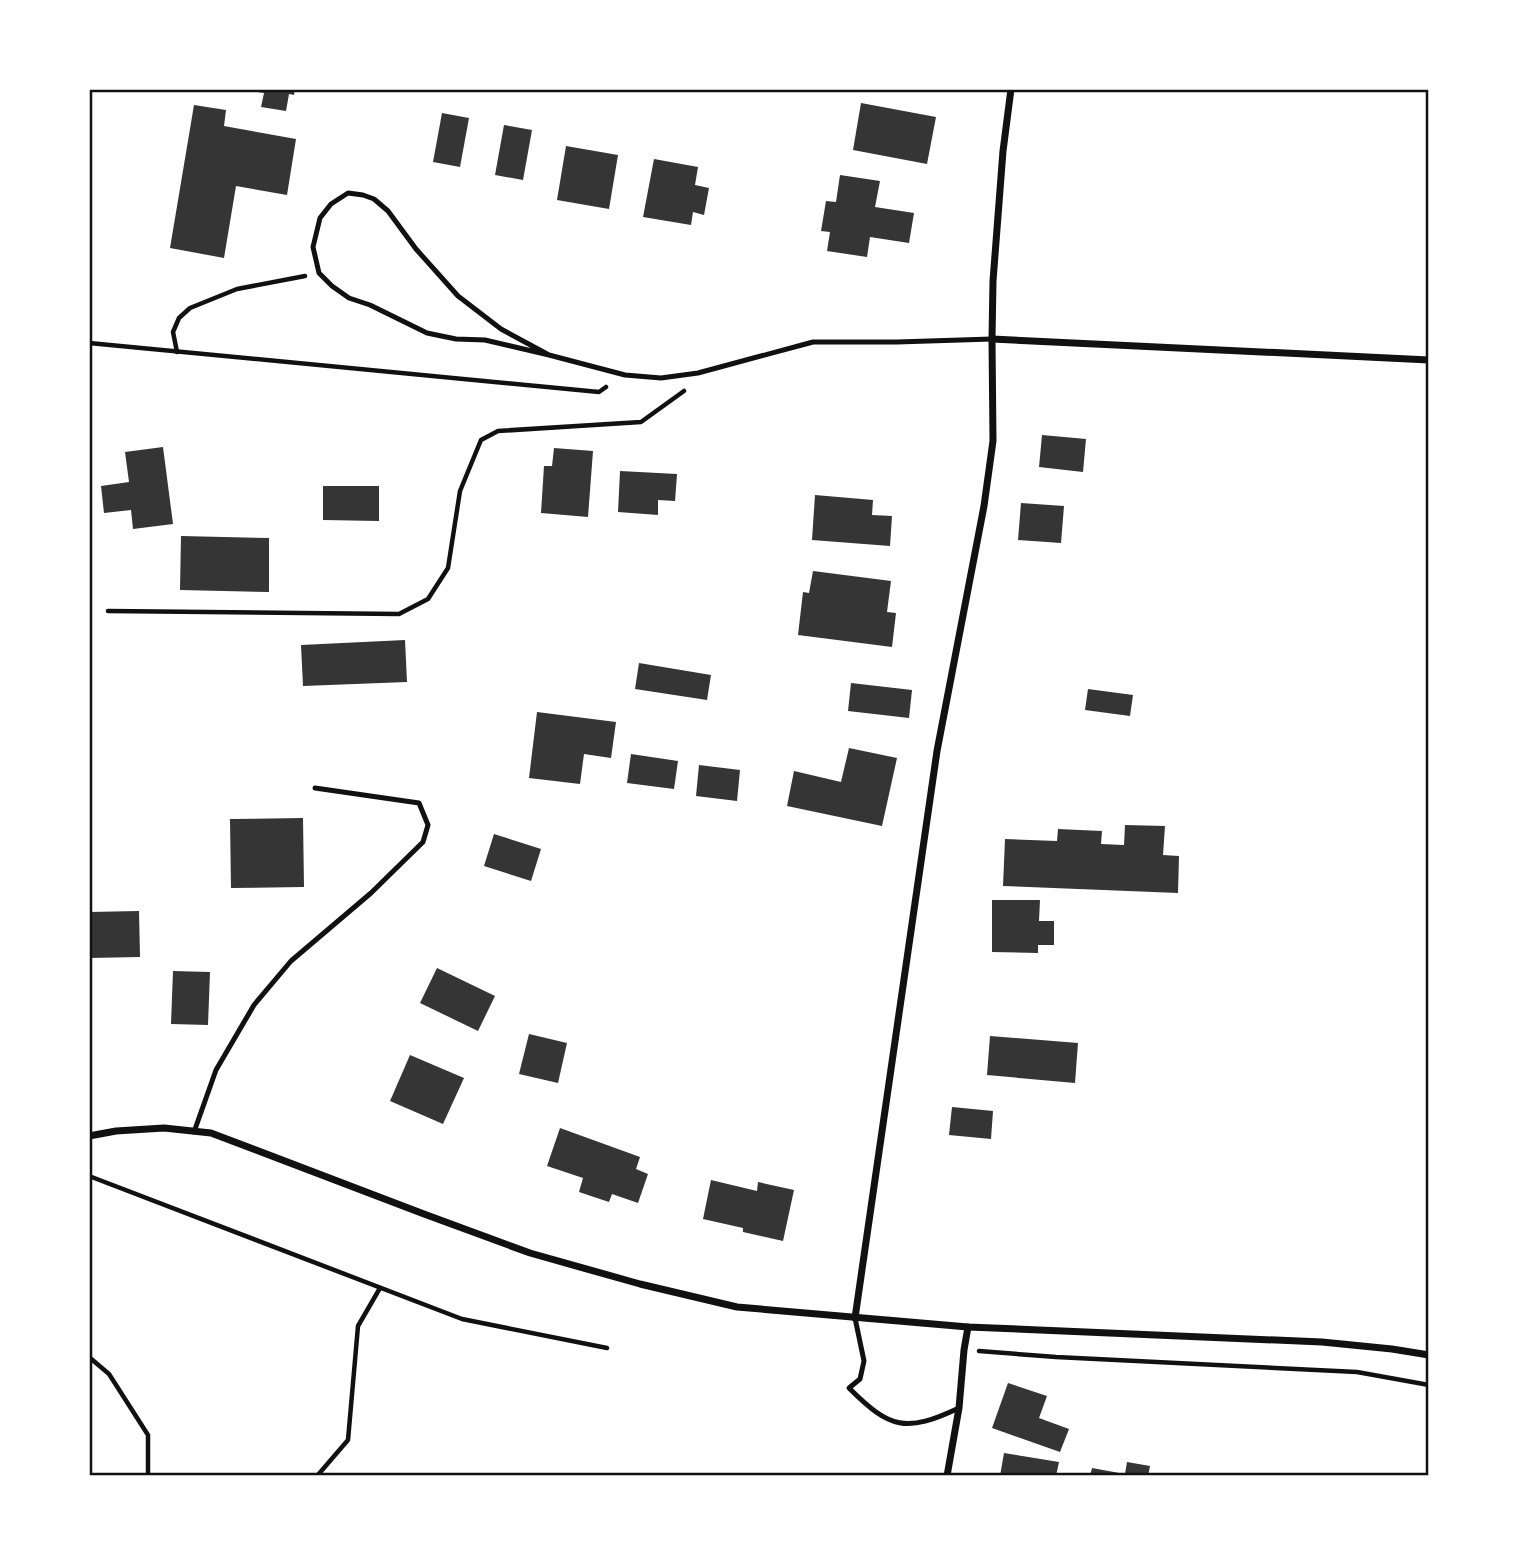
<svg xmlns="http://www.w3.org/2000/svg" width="1518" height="1565" viewBox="0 0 1518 1565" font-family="'Public Sans',sans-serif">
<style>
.building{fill:#353535}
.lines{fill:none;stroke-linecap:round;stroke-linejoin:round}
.path{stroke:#111;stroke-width:4.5}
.service{stroke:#111;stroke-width:5}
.minor{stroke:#111;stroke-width:7}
.neatline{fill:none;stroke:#111;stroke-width:2.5}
</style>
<rect width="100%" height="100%" fill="#fff"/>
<g class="building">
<path d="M 251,89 L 295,89 L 294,95 L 289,94 L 286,111 L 261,107 L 264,93 L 251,91 Z"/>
<path d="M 861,103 L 936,117 L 927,164 L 853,150 Z"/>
<path d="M 194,105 L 226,110 L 224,126 L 296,139 L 287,195 L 236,186 L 224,258 L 170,248 Z"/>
<path d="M 442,113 L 469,118 L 460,167 L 433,162 Z"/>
<path d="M 504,125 L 532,130 L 523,180 L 495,175 Z"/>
<path d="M 566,146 L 618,155 L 609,209 L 557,200 Z"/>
<path d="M 654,159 L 698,167 L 695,185 L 709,188 L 704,215 L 693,212 L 691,225 L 643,217 Z"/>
<path d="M 840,175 L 880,181 L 875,207 L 914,213 L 909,243 L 870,237 L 867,257 L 827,251 L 830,232 L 821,231 L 826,201 L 836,202 Z"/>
<path d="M 1042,435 L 1086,439 L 1083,472 L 1039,467 Z"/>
<path d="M 163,447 L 173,524 L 133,529 L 131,510 L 104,513 L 101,486 L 129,482 L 125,452 Z"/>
<path d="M 554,448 L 593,451 L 588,517 L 541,513 L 544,466 L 552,466 Z"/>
<path d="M 620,471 L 677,474 L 675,501 L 658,500 L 658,515 L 618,512 Z"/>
<path d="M 323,486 L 379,486 L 379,521 L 323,520 Z"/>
<path d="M 815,495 L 873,500 L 872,515 L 892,516 L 890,546 L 812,540 Z"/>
<path d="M 1021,503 L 1064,506 L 1061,543 L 1018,540 Z"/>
<path d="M 181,536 L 269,538 L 269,592 L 180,590 Z"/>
<path d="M 813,571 L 891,581 L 887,612 L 896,613 L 892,647 L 798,635 L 803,592 L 809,593 Z"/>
<path d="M 405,640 L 407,682 L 303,686 L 301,645 Z"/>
<path d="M 639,663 L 711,675 L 707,700 L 635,689 Z"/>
<path d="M 851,683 L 912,690 L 909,718 L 848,711 Z"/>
<path d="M 1088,689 L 1133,695 L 1130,716 L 1085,710 Z"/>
<path d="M 537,712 L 616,722 L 611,758 L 584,754 L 580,784 L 529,778 Z"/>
<path d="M 849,748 L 897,758 L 882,826 L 787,806 L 794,771 L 841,782 Z"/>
<path d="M 631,754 L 678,761 L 674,789 L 627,783 Z"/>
<path d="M 699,765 L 740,770 L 737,801 L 696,796 Z"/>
<path d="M 303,818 L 304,887 L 231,888 L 230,819 Z"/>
<path d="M 1125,825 L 1165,826 L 1163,855 L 1179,856 L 1178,893 L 1003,886 L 1005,839 L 1057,841 L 1058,829 L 1102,831 L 1101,844 L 1124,845 Z"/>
<path d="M 494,834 L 541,849 L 531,881 L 484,866 Z"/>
<path d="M 992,900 L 1040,900 L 1039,921 L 1054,921 L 1054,945 L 1038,945 L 1038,953 L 992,952 Z"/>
<path d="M 139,911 L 140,957 L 89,958 L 89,912 Z"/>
<path d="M 437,968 L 495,996 L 478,1031 L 420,1003 Z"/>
<path d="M 173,971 L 210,972 L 208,1025 L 171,1024 Z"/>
<path d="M 529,1034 L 567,1043 L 558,1083 L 519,1074 Z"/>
<path d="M 990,1036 L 1078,1043 L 1075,1083 L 987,1075 Z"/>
<path d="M 410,1055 L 464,1078 L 443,1124 L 390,1101 Z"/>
<path d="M 952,1107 L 993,1111 L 991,1139 L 949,1135 Z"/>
<path d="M 560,1128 L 640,1157 L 636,1169 L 648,1174 L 638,1203 L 612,1194 L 609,1202 L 579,1192 L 583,1178 L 547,1166 Z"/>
<path d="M 711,1180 L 757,1191 L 758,1182 L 794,1190 L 783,1241 L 743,1232 L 743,1228 L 703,1219 Z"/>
<path d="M 1008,1383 L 1047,1396 L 1039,1418 L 1069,1429 L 1060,1452 L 992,1428 Z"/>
<path d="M 1004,1453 L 1059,1462 L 1056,1476 L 1000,1476 Z"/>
<path d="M 1127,1462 L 1150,1466 L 1148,1476 L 1090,1476 L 1092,1468 L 1125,1474 Z"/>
</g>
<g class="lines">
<g class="path">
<path d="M 89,343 L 599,392 L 606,387"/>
<path d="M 177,352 L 173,332 L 179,318 L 190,308 L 237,289 L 305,276"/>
<path d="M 108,611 L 399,614 L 428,599 L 448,568 L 460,491 L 481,440 L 498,431 L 641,422 L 684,391"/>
<path d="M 89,1176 L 462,1319 L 607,1348"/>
<path d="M 979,1351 L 1056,1357 L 1357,1372 L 1429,1385"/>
<path d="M 89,1357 L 109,1374 L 148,1435 L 148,1476"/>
<path d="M 317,1476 L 348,1440 L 358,1326 L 380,1288"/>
</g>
<g class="service">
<path d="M 549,355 L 485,340 L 456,339 L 427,333 L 370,305 L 349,298 L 332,286 L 319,273 L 313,247 L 320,218 L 331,204 L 348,193 L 363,195 L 374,199 L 388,211 L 416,249 L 458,296 L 501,329 L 549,355 L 625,375 L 661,378 L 698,373 L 813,342 L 897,342 L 992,339"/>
<path d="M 194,1132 L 216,1070 L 254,1005 L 291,961 L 371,893 L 423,842 L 428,825 L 419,803 L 315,788"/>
<path d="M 855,1318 L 864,1361 L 860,1379 L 849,1388 C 890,1429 906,1433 959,1408"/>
</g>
<g class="minor">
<path d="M 992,339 L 1429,360"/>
<path d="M 89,1136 L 116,1131 L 164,1128 L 211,1133 L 424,1214 L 530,1253 L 640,1284 L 737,1307 L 968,1327 L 1322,1342 L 1392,1349 L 1429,1355"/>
<path d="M 855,1318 L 937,751 L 984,506 L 993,441 L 992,339 L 993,281 L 1003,151 L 1011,89"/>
<path d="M 947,1476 L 959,1408 L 964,1350 L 968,1327"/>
</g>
</g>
<rect width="1518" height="1565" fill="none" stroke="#ffffff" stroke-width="182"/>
<rect x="91" y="91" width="1336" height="1383" class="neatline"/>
</svg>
